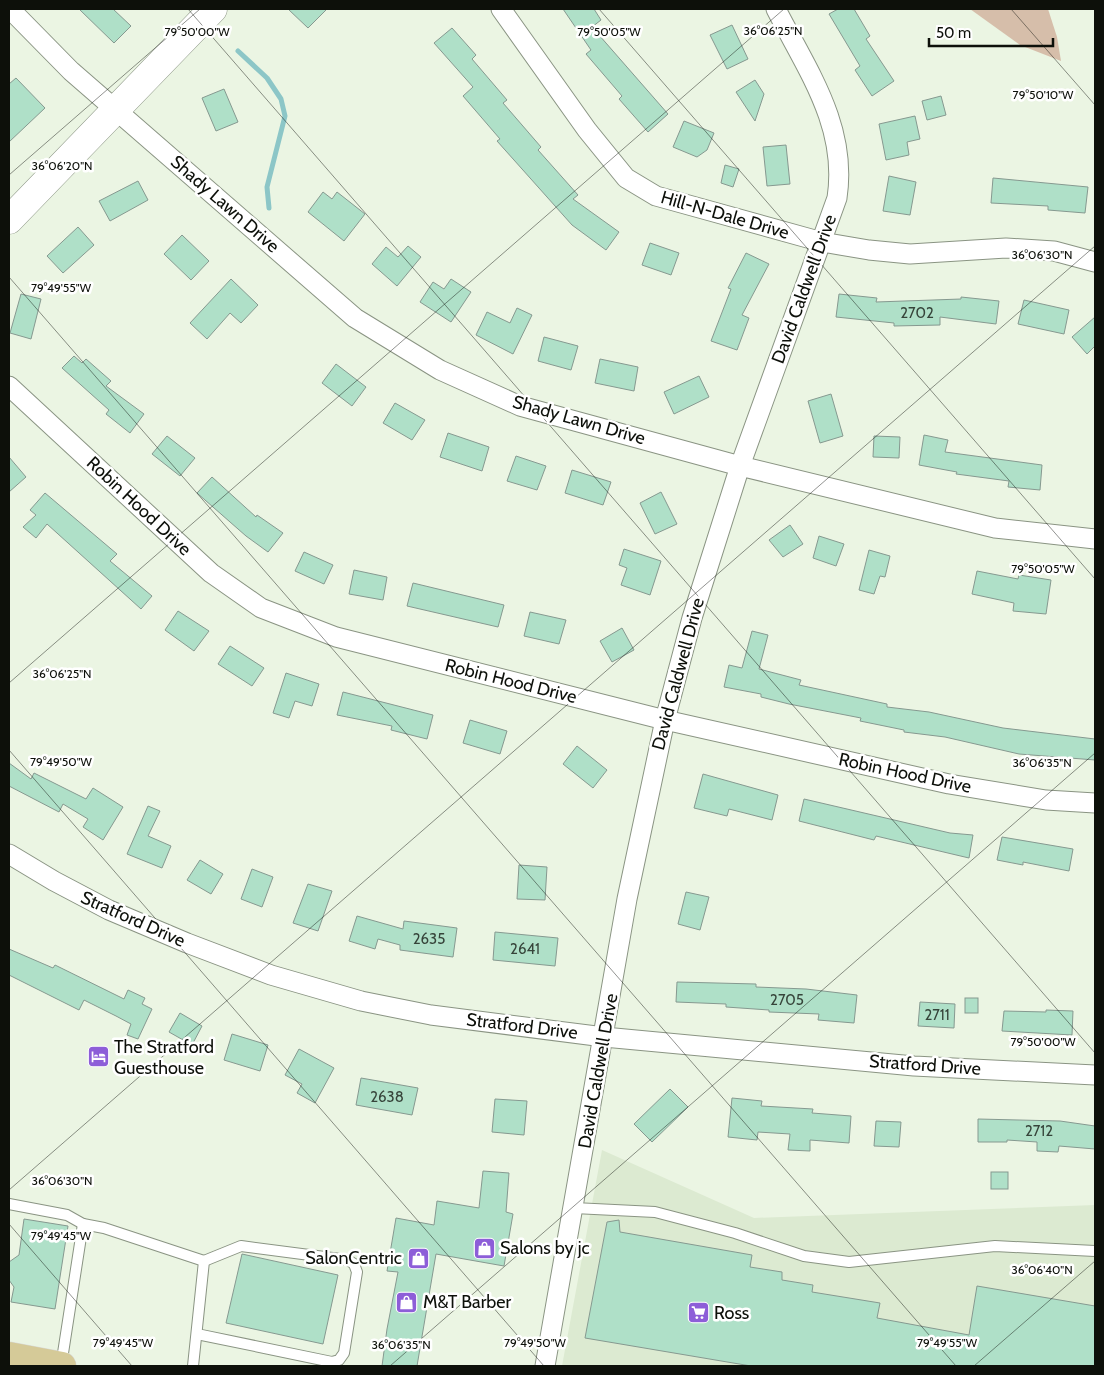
<svg xmlns="http://www.w3.org/2000/svg" width="1104" height="1375" viewBox="0 0 1104 1375" font-family="Cabin,sans-serif">
<style>
.built{fill:#dcead1}
.green{fill:#d6beaa}
.lines{fill:none;stroke-linecap:round;stroke-linejoin:round}
.stream{stroke:#8cc6c7;stroke-width:5}
.building{fill:#afe0c8;stroke:#869990}
.lane-casing{stroke:#8a9483;stroke-width:12}
.street-casing{stroke:#8a9483;stroke-width:21}
.secondary-casing{stroke:#8a9483;stroke-width:29}
.primary-casing{stroke:#d8d9d8;stroke-width:29}
.lane{stroke:#fff;stroke-width:10}
.street{stroke:#fff;stroke-width:19}
.secondary{stroke:#fff;stroke-width:28}
.primary{stroke:#d5ca98;stroke-width:28}
.ticks{fill:none;stroke:#0d100a;stroke-width:1;stroke-opacity:0.45}
.labels{text-anchor:middle;stroke-width:5;stroke-linejoin:round;paint-order:stroke}
.number-label{font-size:15px;fill:#36443a}
.street-label{font-size:18px;fill:#0d100a;stroke:#fff}
.poi-label{font-size:18px;fill:#0d100a;stroke:#fff;text-anchor:start}
.ticks-label{font-size:12px;text-anchor:middle;fill:#0d100a;stroke:#fff;stroke-width:5;stroke-linejoin:round;paint-order:stroke}
</style>
<rect width="100%" height="100%" fill="#ebf5e3"/>
<path class="built" d="M 602,1150 L 754,1218 L 1095,1205 L 1095,1366 L 562,1366 Z"/>
<path class="green" d="M 970,9 L 1048,9 L 1057,37 L 1061,61 L 1020,45 Z"/>
<g class="lines">
<path class="stream" d="M 238,51 L 267,78 L 281,99 L 285,116 L 267,187 L 269,208"/>
</g>
<g class="building">
<path d="M 79,9 L 113,9 L 131,26 L 114,43 Z"/>
<path d="M 288,9 L 327,9 L 308,28 Z"/>
<path d="M 563,9 L 594,9 L 601,20 L 592,27 L 668,114 L 648,132 L 619,99 L 622,96 L 586,54 L 591,50 Z"/>
<path d="M 838,9 L 854,9 L 870,36 L 866,39 L 894,81 L 872,96 L 855,70 L 860,66 L 829,14 Z"/>
<path d="M 732,25 L 748,59 L 727,69 L 710,35 Z"/>
<path d="M 452,28 L 476,55 L 472,59 L 507,100 L 503,103 L 541,147 L 538,150 L 578,195 L 573,199 L 619,232 L 606,250 L 572,225 L 497,141 L 500,139 L 463,96 L 473,87 L 434,43 Z"/>
<path d="M 16,78 L 45,108 L 9,142 L 9,84 Z"/>
<path d="M 755,80 L 764,94 L 755,121 L 736,92 Z"/>
<path d="M 224,89 L 238,122 L 216,131 L 202,98 Z"/>
<path d="M 941,96 L 946,115 L 927,120 L 922,101 Z"/>
<path d="M 915,116 L 920,139 L 907,142 L 909,155 L 886,160 L 879,124 Z"/>
<path d="M 684,121 L 714,133 L 707,150 L 697,157 L 673,147 Z"/>
<path d="M 786,145 L 790,184 L 767,186 L 763,147 Z"/>
<path d="M 725,165 L 739,169 L 733,187 L 721,183 Z"/>
<path d="M 889,176 L 916,182 L 910,215 L 883,211 Z"/>
<path d="M 993,178 L 1088,187 L 1085,213 L 1048,210 L 1048,206 L 991,203 Z"/>
<path d="M 138,181 L 148,200 L 110,221 L 99,201 Z"/>
<path d="M 323,192 L 332,199 L 337,192 L 365,214 L 344,241 L 308,212 Z"/>
<path d="M 78,227 L 94,245 L 63,273 L 47,256 Z"/>
<path d="M 182,235 L 209,261 L 191,280 L 164,254 Z"/>
<path d="M 650,243 L 679,253 L 671,275 L 642,265 Z"/>
<path d="M 408,246 L 421,257 L 397,286 L 372,264 L 386,247 L 398,257 Z"/>
<path d="M 746,253 L 769,264 L 742,315 L 749,318 L 737,350 L 711,341 L 731,289 L 728,288 Z"/>
<path d="M 231,279 L 258,305 L 241,323 L 230,313 L 207,339 L 190,323 Z"/>
<path d="M 451,279 L 471,292 L 451,322 L 420,302 L 433,282 L 444,289 Z"/>
<path d="M 21,294 L 41,299 L 31,339 L 10,333 Z"/>
<path d="M 839,294 L 877,298 L 876,302 L 961,299 L 961,297 L 999,301 L 996,324 L 940,317 L 940,325 L 894,326 L 894,323 L 836,317 Z"/>
<path d="M 1024,300 L 1069,310 L 1064,334 L 1018,324 Z"/>
<path d="M 517,308 L 532,315 L 513,354 L 476,335 L 487,312 L 510,323 Z"/>
<path d="M 1095,317 L 1095,346 L 1087,354 L 1072,337 Z"/>
<path d="M 544,337 L 578,346 L 571,370 L 538,361 Z"/>
<path d="M 74,356 L 82,363 L 86,359 L 111,381 L 106,386 L 144,414 L 130,433 L 106,414 L 109,410 L 62,368 Z"/>
<path d="M 600,359 L 638,367 L 634,391 L 595,383 Z"/>
<path d="M 336,364 L 366,387 L 352,406 L 322,383 Z"/>
<path d="M 699,376 L 709,397 L 674,414 L 664,392 Z"/>
<path d="M 831,394 L 843,436 L 820,443 L 808,401 Z"/>
<path d="M 395,403 L 425,420 L 412,440 L 383,423 Z"/>
<path d="M 448,433 L 489,447 L 482,471 L 440,457 Z"/>
<path d="M 924,435 L 948,440 L 945,452 L 1042,465 L 1040,490 L 1008,487 L 1009,481 L 956,474 L 957,472 L 919,465 Z"/>
<path d="M 167,436 L 195,458 L 180,476 L 152,454 Z"/>
<path d="M 874,436 L 900,437 L 899,458 L 873,457 Z"/>
<path d="M 516,456 L 546,466 L 537,490 L 507,481 Z"/>
<path d="M 9,457 L 26,477 L 9,492 Z"/>
<path d="M 572,470 L 611,482 L 603,505 L 565,493 Z"/>
<path d="M 212,477 L 256,517 L 257,515 L 283,533 L 268,552 L 246,536 L 197,493 Z"/>
<path d="M 661,492 L 677,524 L 655,534 L 640,503 Z"/>
<path d="M 45,493 L 117,554 L 110,561 L 152,596 L 141,609 L 47,524 L 36,538 L 23,527 L 36,515 L 30,510 Z"/>
<path d="M 790,525 L 803,544 L 783,557 L 769,540 Z"/>
<path d="M 819,536 L 844,544 L 836,566 L 813,558 Z"/>
<path d="M 624,549 L 661,561 L 650,595 L 621,585 L 627,568 L 619,565 Z"/>
<path d="M 869,550 L 890,556 L 885,577 L 880,576 L 874,594 L 859,590 Z"/>
<path d="M 304,552 L 333,565 L 324,584 L 295,571 Z"/>
<path d="M 354,570 L 387,577 L 383,600 L 349,594 Z"/>
<path d="M 977,571 L 1018,579 L 1019,575 L 1051,580 L 1046,614 L 1013,611 L 1014,603 L 972,594 Z"/>
<path d="M 413,583 L 504,605 L 498,627 L 407,606 Z"/>
<path d="M 178,611 L 209,631 L 194,651 L 165,630 Z"/>
<path d="M 530,612 L 566,620 L 559,644 L 524,636 Z"/>
<path d="M 622,628 L 634,650 L 612,662 L 600,641 Z"/>
<path d="M 752,631 L 768,635 L 759,669 L 801,680 L 799,685 L 887,704 L 887,707 L 929,712 L 1003,728 L 1095,739 L 1095,760 L 1019,754 L 945,737 L 904,732 L 904,730 L 860,721 L 861,718 L 789,704 L 761,697 L 761,694 L 724,687 L 729,665 L 742,668 Z"/>
<path d="M 230,646 L 264,668 L 252,686 L 218,664 Z"/>
<path d="M 286,673 L 319,684 L 312,706 L 295,701 L 289,718 L 273,713 Z"/>
<path d="M 343,692 L 433,715 L 427,739 L 391,730 L 392,726 L 337,715 Z"/>
<path d="M 470,720 L 507,731 L 500,754 L 463,743 Z"/>
<path d="M 577,746 L 607,770 L 593,788 L 563,764 Z"/>
<path d="M 9,763 L 31,779 L 34,773 L 86,799 L 93,788 L 123,807 L 103,840 L 83,827 L 88,819 L 63,804 L 59,812 L 9,786 Z"/>
<path d="M 703,774 L 778,795 L 772,820 L 729,809 L 727,816 L 694,808 Z"/>
<path d="M 804,799 L 950,833 L 973,835 L 969,858 L 876,836 L 874,840 L 799,821 Z"/>
<path d="M 148,806 L 160,811 L 148,836 L 171,846 L 162,868 L 127,854 Z"/>
<path d="M 1002,837 L 1073,849 L 1069,871 L 1023,862 L 1023,865 L 997,860 Z"/>
<path d="M 200,860 L 223,874 L 211,894 L 187,880 Z"/>
<path d="M 519,865 L 547,867 L 545,900 L 517,899 Z"/>
<path d="M 252,869 L 273,877 L 262,907 L 241,899 Z"/>
<path d="M 308,884 L 332,891 L 318,931 L 293,923 Z"/>
<path d="M 686,892 L 709,897 L 700,930 L 678,924 Z"/>
<path d="M 357,916 L 403,929 L 404,921 L 457,928 L 453,957 L 400,950 L 400,945 L 378,939 L 375,949 L 349,941 Z"/>
<path d="M 495,932 L 558,938 L 555,966 L 493,960 Z"/>
<path d="M 9,949 L 53,968 L 55,965 L 124,999 L 128,990 L 145,998 L 142,1004 L 152,1009 L 138,1039 L 127,1035 L 131,1024 L 116,1016 L 84,1000 L 79,1010 L 9,975 Z"/>
<path d="M 677,982 L 756,984 L 756,987 L 806,989 L 857,995 L 854,1023 L 818,1020 L 819,1014 L 769,1012 L 769,1010 L 726,1007 L 726,1004 L 676,1002 Z"/>
<rect x="965" y="998" width="13" height="15"/>
<path d="M 920,1002 L 955,1004 L 954,1028 L 918,1026 Z"/>
<path d="M 1046,1010 L 1073,1011 L 1072,1035 L 1002,1031 L 1004,1011 L 1046,1012 Z"/>
<path d="M 180,1013 L 202,1026 L 192,1045 L 169,1032 Z"/>
<path d="M 232,1034 L 268,1045 L 260,1071 L 224,1060 Z"/>
<path d="M 299,1049 L 334,1068 L 315,1103 L 297,1093 L 302,1084 L 285,1075 Z"/>
<path d="M 361,1078 L 418,1088 L 412,1115 L 356,1105 Z"/>
<path d="M 670,1089 L 688,1107 L 652,1142 L 634,1124 Z"/>
<path d="M 732,1098 L 762,1101 L 761,1106 L 813,1109 L 812,1113 L 851,1116 L 849,1143 L 810,1140 L 810,1151 L 788,1150 L 790,1134 L 758,1132 L 757,1140 L 728,1137 Z"/>
<path d="M 495,1099 L 527,1101 L 524,1135 L 492,1132 Z"/>
<path d="M 978,1119 L 1060,1121 L 1095,1126 L 1095,1149 L 1059,1146 L 1058,1152 L 1037,1151 L 1037,1142 L 1007,1140 L 1007,1142 L 978,1142 Z"/>
<path d="M 876,1121 L 901,1122 L 899,1147 L 874,1146 Z"/>
<path d="M 483,1171 L 509,1173 L 506,1212 L 513,1214 L 504,1266 L 436,1254 L 417,1366 L 382,1366 L 387,1329 L 398,1272 L 387,1271 L 396,1218 L 434,1225 L 437,1201 L 479,1208 Z"/>
<rect x="991" y="1172" width="17" height="17"/>
<path d="M 24,1219 L 68,1226 L 55,1309 L 11,1302 L 14,1287 L 9,1280 L 9,1262 L 19,1255 Z"/>
<path d="M 619,1220 L 620,1232 L 752,1255 L 750,1267 L 782,1272 L 782,1280 L 813,1285 L 812,1292 L 880,1303 L 877,1318 L 969,1335 L 977,1286 L 1095,1306 L 1095,1366 L 751,1366 L 585,1338 L 607,1222 Z"/>
<path d="M 242,1254 L 338,1275 L 323,1344 L 226,1323 Z"/>
</g>
<g class="lines">
<defs>
<g id="lane">
<path d="M 9,1204 L 67,1215 L 83,1224"/>
<path d="M 574,1208 L 655,1212 L 735,1233 L 804,1256 L 849,1262 L 995,1246 L 1095,1251"/>
<path d="M 197,1334 L 332,1362 L 339,1360 L 344,1353 L 357,1272 L 354,1264 L 348,1260 L 241,1246 L 204,1261"/>
<path d="M 61,1366 L 83,1224 L 104,1228 L 204,1261 L 193,1366"/>
</g>
<g id="street">
<path d="M 10,9 L 71,71 L 355,318 L 440,370 L 520,406 L 740,466 L 995,528 L 1095,539"/>
<path d="M 501,9 L 587,130 L 626,178 L 656,196 L 822,242 L 869,250 L 910,254 L 1006,248 L 1054,251 L 1095,262"/>
<path d="M 9,386 L 211,573 L 261,608 L 336,637 L 665,720 L 949,784 L 1046,800 L 1095,803"/>
<path d="M 9,854 L 54,881 L 109,910 L 187,943 L 271,975 L 361,1001 L 431,1015 L 604,1037 L 914,1066 L 1095,1075"/>
<path d="M 545,1366 L 627,899 L 665,720 L 692,618 L 740,466 L 837,198 C 848,126 807,70 776,9"/>
</g>
<path id="secondary" d="M 9,220 L 213,9"/>
<path id="primary" d="M 9,1356 L 62,1366"/>
</defs>
<use href="#lane" class="lane-casing"/>
<use href="#street" class="street-casing"/>
<use href="#secondary" class="secondary-casing"/>
<use href="#primary" class="primary-casing"/>
<use href="#lane" class="lane"/>
<use href="#street" class="street"/>
<use href="#secondary" class="secondary"/>
<use href="#primary" class="primary"/>
</g>
<path class="ticks" d="M 188,9 L 1095,1053M 599,9 L 1095,579M 1011,9 L 1095,105M 9,175 L 200,9M 9,277 L 956,1366M 9,683 L 784,9M 9,750 L 544,1366M 9,1190 L 1095,246M 9,1224 L 132,1366M 390,1366 L 1095,753M 974,1366 L 1095,1261"/>
<defs>
<symbol id="hotel-square" viewBox="-11 -11 22 22"><rect x="-9" y="-9" width="18" height="18" rx="4" fill="#8d5ed8" stroke="#fff"/><path d="M-6-4.5h1.5V1H6V5H4.5V3h-9V5H-6ZM-4 0a1.8 1.8 0 1 1 3.6 0ZM.5 0V-2.5h3Q6-2.5 6 0Z" fill="#fff"/></symbol>
<symbol id="shop-square" viewBox="-11 -11 22 22"><rect x="-9" y="-9" width="18" height="18" rx="4" fill="#8d5ed8" stroke="#fff"/><path d="M-5-2.5h2.3a2.7 3.5 0 0 1 5.4 0H5L5.5 6h-11ZM-1.5-2.5h3a1.5 2.3 0 0 0-3 0Z" fill="#fff"/></symbol>
<symbol id="supermarket-square" viewBox="-11 -11 22 22"><rect x="-9" y="-9" width="18" height="18" rx="4" fill="#8d5ed8" stroke="#fff"/><path d="M-6-5.5h2.5l.6 2H6L4.5 2H-2.5L-4.4-4H-6ZM-1.5 3.2a1.3 1.3 0 1 0 .1 0ZM3 3.2a1.3 1.3 0 1 0 .1 0Z" fill="#fff"/></symbol>
</defs>
<g fill-rule="evenodd">
<use href="#hotel-square" x="86" y="1044" width="25" height="25"/>
<use href="#shop-square" x="472" y="1236" width="25" height="25"/>
<use href="#shop-square" x="406" y="1246" width="25" height="25"/>
<use href="#shop-square" x="394" y="1290" width="25" height="25"/>
<use href="#supermarket-square" x="686" y="1300" width="25" height="25"/>
</g>
<g class="labels">
<g class="number-label">
<text x="917" y="318">2702</text>
<text x="429" y="944">2635</text>
<text x="525" y="954">2641</text>
<text x="787" y="1005">2705</text>
<text x="937" y="1020">2711</text>
<text x="387" y="1102">2638</text>
<text x="1039" y="1136">2712</text>
</g>
<g class="street-label">
<text transform="translate(225 204) rotate(41)" y="6">Shady Lawn Drive</text>
<text transform="translate(725 215) rotate(16)" y="6">Hill-N-Dale Drive</text>
<text transform="translate(804 289) rotate(-70)" y="6">David Caldwell Drive</text>
<text transform="translate(579 420) rotate(16)" y="6">Shady Lawn Drive</text>
<text transform="translate(139 506) rotate(43)" y="6">Robin Hood Drive</text>
<text transform="translate(678 674) rotate(-75)" y="6">David Caldwell Drive</text>
<text transform="translate(511 681) rotate(14)" y="6">Robin Hood Drive</text>
<text transform="translate(905 773) rotate(12)" y="6">Robin Hood Drive</text>
<text transform="translate(133 919) rotate(24)" y="6">Stratford Drive</text>
<text transform="translate(522 1026) rotate(7)" y="6">Stratford Drive</text>
<text transform="translate(925 1065) rotate(4)" y="6">Stratford Drive</text>
<text transform="translate(598 1071) rotate(-80)" y="6">David Caldwell Drive</text>
</g>
<g class="poi-label">
<text x="114" y="1053">The Stratford<tspan x="114" dy="21">Guesthouse</tspan></text>
<text x="500" y="1254">Salons by jc</text>
<text x="402" y="1264" text-anchor="end">SalonCentric</text>
<text x="423" y="1308">M&amp;T Barber</text>
<text x="714" y="1319">Ross</text>
</g>
</g>
<g class="ticks-label">
<text x="773" y="35">36°06'25"N</text>
<text x="197" y="36">79°50'00"W</text>
<text x="609" y="36">79°50'05"W</text>
<text x="1043" y="99">79°50'10"W</text>
<text x="62" y="170">36°06'20"N</text>
<text x="1042" y="259">36°06'30"N</text>
<text x="61" y="292">79°49'55"W</text>
<text x="1043" y="573">79°50'05"W</text>
<text x="62" y="678">36°06'25"N</text>
<text x="61" y="766">79°49'50"W</text>
<text x="1042" y="767">36°06'35"N</text>
<text x="1043" y="1046">79°50'00"W</text>
<text x="62" y="1185">36°06'30"N</text>
<text x="61" y="1240">79°49'45"W</text>
<text x="1042" y="1274">36°06'40"N</text>
<text x="123" y="1347">79°49'45"W</text>
<text x="535" y="1347">79°49'50"W</text>
<text x="947" y="1347">79°49'55"W</text>
<text x="401" y="1349">36°06'35"N</text>
</g>
<rect width="1104" height="1375" fill="none" stroke="#0d100a" stroke-width="20"/>
<path d="M929 38v8h124v-8" fill="none" stroke="#0d100a" stroke-width="2.5"/>
<text x="936" y="38" font-size="15" fill="#0d100a" stroke="#ffffff" stroke-width="4" paint-order="stroke">50 m</text>
</svg>
